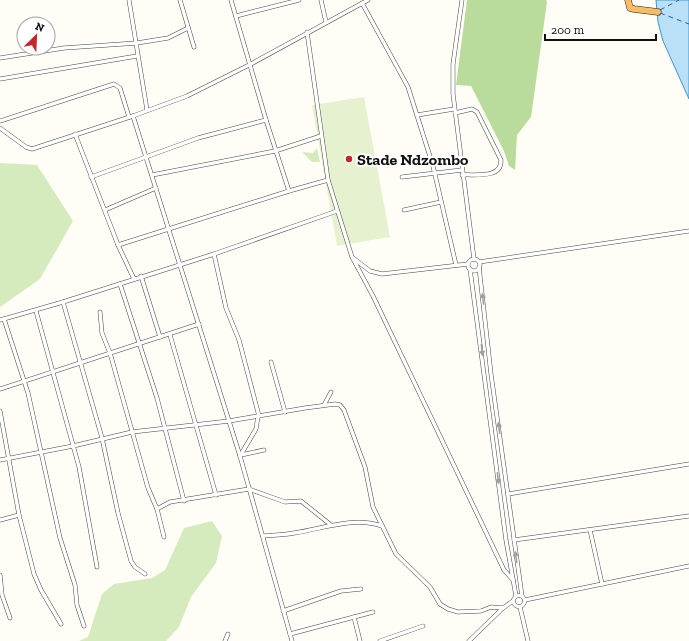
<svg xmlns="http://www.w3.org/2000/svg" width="689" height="641" viewBox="0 0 689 641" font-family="'Zilla Slab',serif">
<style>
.green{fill:#d5ebbd}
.forest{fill:#b9dc9c}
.pitch{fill:#e6f2cf}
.water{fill:#b9e0f7;stroke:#3f96cf}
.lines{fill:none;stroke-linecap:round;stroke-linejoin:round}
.ferry{stroke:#1768a6;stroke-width:1;stroke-dasharray:5 4;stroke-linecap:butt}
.minor-casing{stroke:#444;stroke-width:4.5}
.trunk-casing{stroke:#222;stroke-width:7}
.minor{stroke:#fff;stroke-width:3.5}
.trunk{stroke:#f7bc64;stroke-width:6}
.oneway{fill:#a0a0a0}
.poi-dot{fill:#c4262e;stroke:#fff;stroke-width:1.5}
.labels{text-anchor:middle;stroke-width:4;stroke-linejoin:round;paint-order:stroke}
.poi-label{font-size:16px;font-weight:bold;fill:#111;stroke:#fff;text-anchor:start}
</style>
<rect width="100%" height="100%" fill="#fffdf5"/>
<g class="green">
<path d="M 317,148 L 320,162 L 312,162 L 302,152 L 313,153 Z"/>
<path d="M 0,163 L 37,165 L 73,221 L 40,279 L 0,307 Z"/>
<path d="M 212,521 L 222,536 L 216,563 L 191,597 L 179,627 L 166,641 L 79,641 L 88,637 L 102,594 L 114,584 L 152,578 L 165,570 L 184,528 Z"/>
</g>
<path class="forest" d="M 467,0 L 546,0 L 547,2 L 531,117 L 517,135 L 515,170 L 509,166 L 504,151 L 471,86 L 456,85 Z"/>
<path class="pitch" d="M 364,97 L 390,237 L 337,246 L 312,105 Z"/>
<path class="water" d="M 656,0 L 689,0 L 689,99 L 663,41 L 658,22 Z"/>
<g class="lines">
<g class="ferry">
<path d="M 660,10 L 679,0"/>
<path d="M 660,13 L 689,24"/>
</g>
<defs>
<g id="minor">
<path d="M 129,0 L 147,110"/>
<path d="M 180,0 L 194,47"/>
<path d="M 231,0 L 266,120 L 289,191"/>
<path d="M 321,0 L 326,22"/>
<path d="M 462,0 L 453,64 L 453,94 L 474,259"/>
<path d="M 362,3 L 408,87 L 433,166 L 456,265"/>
<path d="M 236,16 L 299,0"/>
<path d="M 307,32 L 328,180 L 352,257 L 373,296 L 504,570 L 513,580"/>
<path d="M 0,58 L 64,48 L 137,43 L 168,38 L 188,28"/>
<path d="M 0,79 L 137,56"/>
<path d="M 455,113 L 472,109 L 477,112 L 501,160 C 502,179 475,174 462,175"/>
<path d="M 417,115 L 454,109"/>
<path d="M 133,116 L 240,456 L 292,641"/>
<path d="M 0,121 L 114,84 L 120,88 L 129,117"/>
<path d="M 0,128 L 26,147 L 32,149 L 133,116 L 187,96 L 251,64 L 368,0"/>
<path d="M 75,134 L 118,245 L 134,279"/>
<path d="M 152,175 L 275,151 L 321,136"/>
<path d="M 91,177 L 198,138 L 266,120"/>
<path d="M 402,177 L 462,170"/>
<path d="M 105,210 L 156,188"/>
<path d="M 404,210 L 441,202"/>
<path d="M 118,245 L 289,191 L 328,180"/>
<path d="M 214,254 L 226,308 L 239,340 L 259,416"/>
<path d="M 353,258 L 370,271 L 382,274 L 468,264"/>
<circle cx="474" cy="265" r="6"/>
<path d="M 479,262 L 689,231"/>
<path d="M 479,267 L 491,374 L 522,596"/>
<path d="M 470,269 L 506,540 L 516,596"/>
<path d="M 141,276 L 160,337"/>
<path d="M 120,284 L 157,398 L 184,501"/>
<path d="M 63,302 L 102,438 L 118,513 L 131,561 L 135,567 L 145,574"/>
<path d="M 36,311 L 79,467 L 97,567"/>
<path d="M 100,312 L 102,333 L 110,353 L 148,488 L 157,509 L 164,537"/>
<path d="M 4,319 L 28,393 L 60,538 L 75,585 L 77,605 L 84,626"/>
<path d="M 0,320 L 63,302 L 214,254 L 337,211"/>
<path d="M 170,335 L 216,495"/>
<path d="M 271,362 L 285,412"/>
<path d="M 0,389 L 199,324"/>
<path d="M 324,405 L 331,392"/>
<path d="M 0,411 L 19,515 L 34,574 L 41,590 L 61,624"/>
<path d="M 241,455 L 264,450"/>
<path d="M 240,456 L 256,429 L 258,416"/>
<path d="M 0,460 L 73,446 L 132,432 L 229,421 L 305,408 L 335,404 L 340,405 L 344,410 L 365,467 L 373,507 L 396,554 L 430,587 L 440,604 L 448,609 L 458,612 L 481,611 L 491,607 L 503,608"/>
<path d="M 508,494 L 689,464"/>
<path d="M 157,509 L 170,502 L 249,489 L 285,502 L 301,501 L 331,525"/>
<path d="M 0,520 L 19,515"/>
<path d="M 590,530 L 602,584"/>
<path d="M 263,536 C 273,535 284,535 294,533 C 322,529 353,516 382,526"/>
<path d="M 514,540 L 689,516"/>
<path d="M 0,575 L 2,595 L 10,618"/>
<circle cx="519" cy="601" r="5.5"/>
<path d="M 525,600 L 689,566"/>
<path d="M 520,607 L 528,641"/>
<path d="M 283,611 L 341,591 L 361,589"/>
<path d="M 354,617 L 360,641"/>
<path d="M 290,634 L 373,612"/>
<path d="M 225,641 L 228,634"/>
<path d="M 380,641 L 423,626"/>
<path d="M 469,641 L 503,608 L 513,601"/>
</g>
<path id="trunk" d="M 628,0 L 630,8 L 634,9 L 658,12"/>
</defs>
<use href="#minor" class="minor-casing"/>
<use href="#trunk" class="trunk-casing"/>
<use href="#minor" class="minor"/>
<use href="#trunk" class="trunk"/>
</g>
<defs><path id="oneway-solid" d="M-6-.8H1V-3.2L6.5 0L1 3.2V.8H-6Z"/></defs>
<g class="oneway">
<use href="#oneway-solid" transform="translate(483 299) rotate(-97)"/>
<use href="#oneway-solid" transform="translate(482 350) rotate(83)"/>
<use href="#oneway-solid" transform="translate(499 428) rotate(-98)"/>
<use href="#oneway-solid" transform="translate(498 478) rotate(83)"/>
<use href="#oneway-solid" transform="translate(516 557) rotate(-98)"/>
</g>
<circle class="poi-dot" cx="349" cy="159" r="4"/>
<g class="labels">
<g class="poi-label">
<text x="357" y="165">Stade Ndzombo</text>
</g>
</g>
<g transform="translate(36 36) rotate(24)"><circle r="19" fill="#ffffff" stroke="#a0a0a0"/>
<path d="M0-3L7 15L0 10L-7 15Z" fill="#c4262e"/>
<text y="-6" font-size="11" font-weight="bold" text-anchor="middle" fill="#111111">N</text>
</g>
<path d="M545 34v6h111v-6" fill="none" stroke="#111111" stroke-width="2"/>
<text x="551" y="34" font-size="12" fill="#111111" stroke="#ffffff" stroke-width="3" paint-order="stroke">200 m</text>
</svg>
